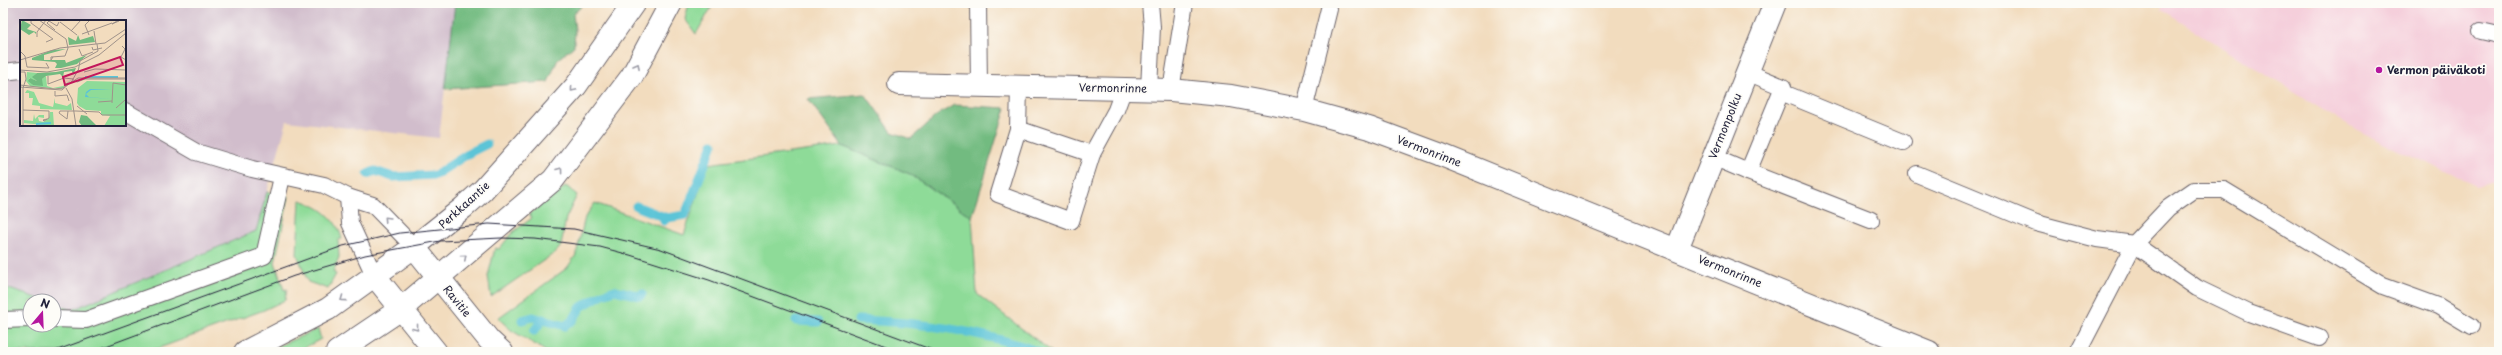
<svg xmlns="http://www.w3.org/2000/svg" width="2502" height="355" viewBox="0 0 2502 355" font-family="'Playpen Sans',sans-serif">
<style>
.built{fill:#f5cfdb}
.industrial{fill:#d1bdcc;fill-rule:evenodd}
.green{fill:#8edb98;stroke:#587e6a}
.forest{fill:#72bb80;stroke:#4a6e5e}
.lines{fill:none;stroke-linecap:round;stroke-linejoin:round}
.stream{stroke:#5bc4d7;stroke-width:9}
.service-casing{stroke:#6b6369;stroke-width:18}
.minor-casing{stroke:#6b6369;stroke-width:24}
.tertiary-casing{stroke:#6b6369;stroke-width:24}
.secondary-casing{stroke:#6b6369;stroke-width:24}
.service{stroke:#fff;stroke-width:16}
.minor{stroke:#fff;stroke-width:22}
.tertiary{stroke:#fff;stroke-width:22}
.secondary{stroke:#fff;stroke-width:22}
.tram{stroke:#22223b;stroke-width:1}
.oneway{stroke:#9c9ca7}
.poi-dot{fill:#b5179e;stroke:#fdfcf7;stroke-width:1.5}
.labels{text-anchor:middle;stroke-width:3.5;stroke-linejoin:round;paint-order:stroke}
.poi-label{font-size:11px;font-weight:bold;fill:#22223b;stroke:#fdfcf7;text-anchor:start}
.street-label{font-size:11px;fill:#22223b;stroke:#fdfcf7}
.inset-river{fill:none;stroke:#5bc4d7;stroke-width:2}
.inset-road{fill:none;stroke:#9f928a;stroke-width:1}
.view{fill:#c2185b;fill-opacity:0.15;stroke:#c2185b;stroke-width:2}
.inset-edge{fill:none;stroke:#22223b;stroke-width:2}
</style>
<rect width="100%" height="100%" fill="#fdfcf7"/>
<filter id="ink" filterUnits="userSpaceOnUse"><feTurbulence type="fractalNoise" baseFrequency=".025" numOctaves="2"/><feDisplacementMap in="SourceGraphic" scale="8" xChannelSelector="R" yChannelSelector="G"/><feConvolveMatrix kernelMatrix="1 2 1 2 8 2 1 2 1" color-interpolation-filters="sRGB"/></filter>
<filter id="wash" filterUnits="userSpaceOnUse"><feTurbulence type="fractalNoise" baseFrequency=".012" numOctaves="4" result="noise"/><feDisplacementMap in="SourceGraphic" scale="16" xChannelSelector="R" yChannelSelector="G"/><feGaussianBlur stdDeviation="0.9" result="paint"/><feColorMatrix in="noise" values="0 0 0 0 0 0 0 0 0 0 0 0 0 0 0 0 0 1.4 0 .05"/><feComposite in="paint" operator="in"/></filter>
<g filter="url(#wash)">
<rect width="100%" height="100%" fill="#f2dcbe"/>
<path class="built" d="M 2164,3 L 2499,3 L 2499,180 L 2476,186 L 2357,131 L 2161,10 Z"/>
<path class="industrial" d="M 3,3 L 455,3 L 439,138 L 287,121 L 256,231 L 72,310 L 54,304 L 54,301 L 46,301 L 3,287 ZM 21,21 L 125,21 L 125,125 L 21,125 Z"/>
<g class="green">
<path d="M 689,3 L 714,3 L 696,34 L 685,19 Z"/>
<path d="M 842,146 L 910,174 L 972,217 L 977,294 L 1052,352 L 547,352 L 511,330 L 498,318 L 567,268 L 576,255 L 585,217 L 595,203 L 684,235 L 708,164 Z"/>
<path d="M 566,186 L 577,195 L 566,218 L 561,246 L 556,252 L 491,297 L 488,276 L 495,248 L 499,249 L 513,232 L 532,218 L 529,214 Z"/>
<path d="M 267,192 L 289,196 L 275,262 L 284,290 L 287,289 L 285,300 L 264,310 L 148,352 L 3,352 L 3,287 L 46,301 L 30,301 L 30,325 L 54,325 L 54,304 L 72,310 L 256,231 Z"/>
<path d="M 300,200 C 320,206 337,218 342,239 L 338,240 L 339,257 L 333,272 L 336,274 L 328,289 L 308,282 L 297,254 Z"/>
<path d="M 318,329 L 321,339 L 296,352 L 264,352 Z"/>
</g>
<g class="forest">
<path d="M 455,3 L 585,3 L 573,14 L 575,30 L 574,46 L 558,59 L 548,82 L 445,89 Z"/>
<path d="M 865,94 L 892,132 L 911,139 L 936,116 L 954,105 L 1006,108 L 972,217 L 910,174 L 842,146 L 808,99 Z"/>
</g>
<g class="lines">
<g class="stream">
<path d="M 368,174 L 375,171 L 393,177 L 435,175 L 471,152 L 487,144"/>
<path d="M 636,206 L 667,218"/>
<path d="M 664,221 L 667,218 L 685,215 L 713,144"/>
<path d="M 522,320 L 533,317 L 565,326 L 573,320 L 581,307 L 603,294 L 615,290 L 640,296 L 642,294"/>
<path d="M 858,320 C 918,322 982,331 1039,352"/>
<path d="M 796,321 L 818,322"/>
<path d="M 534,331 L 543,319"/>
</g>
</g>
</g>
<g filter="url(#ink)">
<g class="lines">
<defs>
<g id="service">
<path d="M 978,3 L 979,86"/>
<path d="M 2481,31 L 2499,35"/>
<path d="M 3,72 L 21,70"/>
<path d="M 1149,89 L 1152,27 L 1150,3"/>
<path d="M 1171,90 L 1185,3"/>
<path d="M 1781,92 L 1903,142"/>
<path d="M 1304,110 L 1329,9"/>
<path d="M 125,111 L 196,152 L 252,169 L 324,185 L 348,197 L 373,205 L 414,247"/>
<path d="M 1018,129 L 1092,154 L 1071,221 L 998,194 L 1018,129 L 1019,87"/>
<path d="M 1092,154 L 1116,110 L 1124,88"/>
<path d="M 1713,157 L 1748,172 L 1783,87 L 1747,72"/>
<path d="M 1748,172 L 1871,220"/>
<path d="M 1917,174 L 2036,223 L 2097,239 L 2134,244 L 2078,352"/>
<path d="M 348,197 L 350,223 L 374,275"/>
<path d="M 54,319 L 86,320 L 264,256 L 282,177"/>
<path d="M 3,320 L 30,319"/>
<path d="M 2319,338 L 2249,313 L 2197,288 L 2134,244 L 2168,208 L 2194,190 L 2224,190 L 2383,286 L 2438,306 L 2471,326"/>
<path d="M 1890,352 L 1895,338"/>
</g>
<g id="minor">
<path d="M 899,84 L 1171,90 L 1231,96 L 1304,110 L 1369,128 L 1439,154 L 1929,352"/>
<path d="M 1677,249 L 1775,3"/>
</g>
<g id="tertiary">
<path d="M 414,247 L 489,340 L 502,352"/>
<path d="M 374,275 L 436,352"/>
</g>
<g id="secondary">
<path d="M 245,352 L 328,309 L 414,247 L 463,208 L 483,190 L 576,86 L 634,3"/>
<path d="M 337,352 L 401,309 L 553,180 L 632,76 L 671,3"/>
</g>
</defs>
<use href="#service" class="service-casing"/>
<use href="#minor" class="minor-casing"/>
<use href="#tertiary" class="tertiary-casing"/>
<use href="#secondary" class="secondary-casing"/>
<use href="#service" class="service"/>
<use href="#minor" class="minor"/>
<use href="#tertiary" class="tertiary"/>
<use href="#secondary" class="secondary"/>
<g class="tram">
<path d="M 52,352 L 343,246 L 400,233 L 489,224 L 574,229 L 661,249 L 938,352"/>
<path d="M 90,352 L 294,276 L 365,255 L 440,241 L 501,238 L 535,239 L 600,247 L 630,255 L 709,280 L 902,352"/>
</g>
</g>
<defs><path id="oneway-chevron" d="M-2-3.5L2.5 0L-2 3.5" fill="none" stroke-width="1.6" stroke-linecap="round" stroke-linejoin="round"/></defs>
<g class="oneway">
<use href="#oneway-chevron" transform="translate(637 66) rotate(-61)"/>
<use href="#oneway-chevron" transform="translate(573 89) rotate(130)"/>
<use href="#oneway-chevron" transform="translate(560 170) rotate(-53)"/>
<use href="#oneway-chevron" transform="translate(387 219) rotate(-134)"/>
<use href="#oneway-chevron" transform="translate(464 257) rotate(-41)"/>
<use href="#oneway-chevron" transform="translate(343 299) rotate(144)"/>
<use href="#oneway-chevron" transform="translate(416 328) rotate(52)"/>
</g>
</g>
<circle class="poi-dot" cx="2379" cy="70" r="4"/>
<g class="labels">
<g class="poi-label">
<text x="2387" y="74">Vermon päiväkoti</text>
</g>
<g class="street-label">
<text transform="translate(1113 88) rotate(1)" y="4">Vermonrinne</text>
<text transform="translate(1725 126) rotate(-68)" y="4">Vermonpolku</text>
<text transform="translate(1429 151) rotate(21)" y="4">Vermonrinne</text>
<text transform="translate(464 205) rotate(-42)" y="4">Perkkaantie</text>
<text transform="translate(1730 271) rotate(22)" y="4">Vermonrinne</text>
<text transform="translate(457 301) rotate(51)" y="4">Ravitie</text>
</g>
</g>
<g transform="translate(20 20)">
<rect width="106" height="106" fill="#f2dcbe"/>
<path d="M 7,52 L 17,53 L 13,57 L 17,61 L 9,58 L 13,65 L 26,56 L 27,66 L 33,68 L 43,66 L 52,59 L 42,69 L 5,66 L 10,66 L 6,61 ZM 67,61 L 106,62 L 106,106 L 84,106 L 90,96 L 81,95 L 81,91 L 66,90 L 59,86 L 57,83 L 58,68 ZM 7,70 L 14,72 L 19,83 L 33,87 L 35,78 L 35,83 L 47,86 L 51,83 L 52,90 L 20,89 L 20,86 L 12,85 L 13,78 L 9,78 L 9,73 L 5,73 ZM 30,92 L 33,92 L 34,106 L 4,103 L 4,100 L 13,101 L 14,94 L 15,99 L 19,95 L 24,95 L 24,98 L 18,97 L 19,101 L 23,102 L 29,98 Z" fill="#8edb98"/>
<path d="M 2,0 L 11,5 L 7,9 L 16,12 L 16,14 L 14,12 L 9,15 L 0,9 ZM 58,15 L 60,20 L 73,16 L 75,22 L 49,25 L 48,17 L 56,21 ZM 46,29 L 24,35 L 24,40 L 45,40 L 46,43 L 67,35 L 57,44 L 41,48 L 35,48 L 37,44 L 35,42 L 12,40 L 12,38 L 32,30 ZM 56,48 L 53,55 L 52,51 L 44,52 L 43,57 L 40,54 L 26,56 L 22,59 L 23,66 L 13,65 L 8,61 L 10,58 L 17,61 L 12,57 L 17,53 L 36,52 ZM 61,95 L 67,96 L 77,106 L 62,106 L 59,102 Z" fill="#72bb80"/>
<path d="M 70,69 L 91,69 L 71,70 L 66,74 L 69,77 L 91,79 L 65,77 L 66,72 Z" fill="#5bc4d7"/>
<path class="inset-river" d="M 65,57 L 98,57M 16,104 L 31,103"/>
<path class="inset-road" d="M 11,0 L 11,3 L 33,19 L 26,22M 19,0 L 46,19 L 48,28M 30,0 L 27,3 L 35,10M 29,1 L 37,6 L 39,2M 97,1 L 92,4 L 99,1M 40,2 L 57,15M 51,11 L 61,0M 74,11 L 76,24M 62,14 L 92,3M 69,15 L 65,5 L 69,1M 17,17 L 17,12 L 26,0M 102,26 L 105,29 L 101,37 L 106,40M 72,27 L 73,30 L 82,28M 59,29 L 62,36 L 73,32M 0,31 L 5,36 L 7,47 L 29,48 L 26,43M 33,37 L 31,40 L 31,37 L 45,36 L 48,28M 0,40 L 40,28 L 85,23 L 106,9M 0,50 L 27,52 L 55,47 L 79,35 L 106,13M 0,52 L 5,52 L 6,59 L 3,68 L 3,106M 58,52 L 60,41 L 78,31 L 77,24M 64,52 L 75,49 L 106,50M 28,56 L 28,64 L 44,58 L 53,59M 52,59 L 57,62 L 65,59 L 106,59M 0,65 L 35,69 L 43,68 L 58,58 L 106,58M 0,67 L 42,70 L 52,61 L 58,50M 46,68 L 52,79 L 56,106M 35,71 L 35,76 L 47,75 L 49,81M 78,82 L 92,81M 92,83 L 93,63 L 106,65M 57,86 L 67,94M 96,88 L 105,80M 3,90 L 29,91 L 29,98 L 24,101 L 23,100 L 27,99M 48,91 L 47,99 L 39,93 L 40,91 L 56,91 L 79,92 L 82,95 L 106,95"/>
<path class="view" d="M 100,37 L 103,45 L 45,65 L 43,57 Z"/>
<rect width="106" height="106" class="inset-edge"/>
</g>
<rect width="2502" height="355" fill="none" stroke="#fdfcf7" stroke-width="16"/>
<g transform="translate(42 313) rotate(19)"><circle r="19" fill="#fdfcf7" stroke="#a5a5ac"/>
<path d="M0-3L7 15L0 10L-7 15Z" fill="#b5179e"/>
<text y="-6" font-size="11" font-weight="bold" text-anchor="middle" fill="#22223b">N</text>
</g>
</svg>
